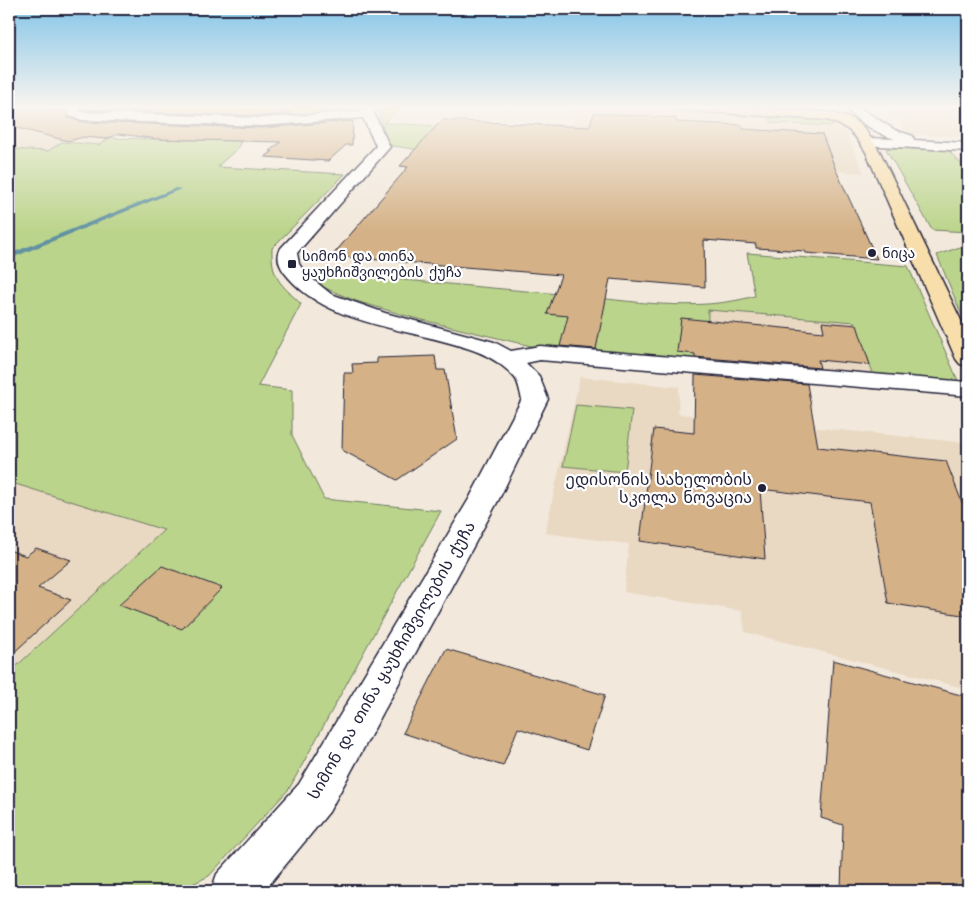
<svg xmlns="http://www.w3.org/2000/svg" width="977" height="900" viewBox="0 0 977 900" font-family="Kalam,'Noto Sans Georgian',sans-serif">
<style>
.built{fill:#e9d8c2}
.green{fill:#bbd48b;stroke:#6e7b63}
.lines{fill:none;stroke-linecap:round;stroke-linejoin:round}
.stream{fill:#6292a2;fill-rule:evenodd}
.building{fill:#d4b186;stroke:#22223b}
.minor-casing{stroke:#22223b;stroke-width:3}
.major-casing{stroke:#22223b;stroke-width:3}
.minor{fill:#fff;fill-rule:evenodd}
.major{fill:#f8deab;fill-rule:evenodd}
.poi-dot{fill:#22223b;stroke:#fff;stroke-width:2}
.labels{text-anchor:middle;stroke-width:4.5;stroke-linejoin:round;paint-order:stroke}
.far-poi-label{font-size:14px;fill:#22223b;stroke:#fff;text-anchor:start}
.poi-label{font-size:16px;fill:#22223b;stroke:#fff;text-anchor:end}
.street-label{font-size:16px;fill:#22223b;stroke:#fff}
</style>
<rect width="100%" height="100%" fill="#f2e8db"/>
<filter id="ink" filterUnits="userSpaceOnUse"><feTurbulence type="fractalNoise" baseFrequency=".02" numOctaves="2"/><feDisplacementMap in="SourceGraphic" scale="10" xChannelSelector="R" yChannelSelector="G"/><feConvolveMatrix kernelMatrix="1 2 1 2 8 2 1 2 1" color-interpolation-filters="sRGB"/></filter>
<g filter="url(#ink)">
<g class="built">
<path d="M 26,106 L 68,106 L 71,117 L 90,120 L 136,120 L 99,145 L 62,142 L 48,151 L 9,149 L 9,113 Z"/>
<path d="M 575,106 L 624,106 L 815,118 L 834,122 L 843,125 L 864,173 L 550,153 L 568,143 Z"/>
<path d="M 888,106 L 968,106 L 968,137 L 907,134 Z"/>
<path d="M 708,310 L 856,322 L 874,376 L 707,364 Z"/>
<path d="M 580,377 L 679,387 L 678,414 L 968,443 L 968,689 L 745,632 L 742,611 L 624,592 L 629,544 L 545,533 Z"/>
<path d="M 9,482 L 165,530 L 9,673 Z"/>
</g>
<g class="green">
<path d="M 271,106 L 357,106 C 347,118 293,115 277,114 L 272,117 L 254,116 Z"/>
<path d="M 386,106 L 401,106 L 384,123 L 465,127 L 499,153 L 413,149 L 387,145 L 379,113 Z"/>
<path d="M 771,118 L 822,120 L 833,123 L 833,126 L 772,123 L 769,119 Z"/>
<path d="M 110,138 L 241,141 C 237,153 225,157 218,167 L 345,174 L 272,248 C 271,279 281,284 301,304 L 258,386 L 292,390 L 292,435 L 324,499 L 441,511 L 289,789 L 209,876 L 178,891 L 9,891 L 9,673 L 164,530 L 9,482 L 9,149 L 48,151 L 62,142 L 99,145 Z"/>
<path d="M 889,148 L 948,150 L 968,171 L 968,232 L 932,230 L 886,149 Z"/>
<path d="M 968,246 L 968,330 L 937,255 L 960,247 Z"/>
<path d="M 747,253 L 908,266 L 959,383 L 874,376 L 855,322 L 708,310 L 707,364 L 556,352 L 414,318 L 356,301 L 320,286 L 324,278 L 338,274 C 415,281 492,288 570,295 C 631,301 695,313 755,296 Z"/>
<path d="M 576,405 L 632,410 L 625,472 L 563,466 Z"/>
</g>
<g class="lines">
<path class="stream" d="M 176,188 L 181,189 L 9,259 L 9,254 Z"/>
</g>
<g class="building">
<path d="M 121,106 L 208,106 L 291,111 L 286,114 L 262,116 L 81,110 L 114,109 Z"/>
<path d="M 9,110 L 66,110 L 68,118 L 82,122 L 262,128 L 353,121 L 352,145 L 346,145 L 328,161 L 265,157 L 273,151 L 269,151 L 281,142 L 158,139 L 119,134 L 105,139 L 84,137 L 68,141 L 9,126 Z"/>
<path d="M 594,113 L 676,118 L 676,122 L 742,125 L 743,129 L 822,134 L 835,168 L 877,259 L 806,253 L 805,251 L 756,248 L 756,244 L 704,240 L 705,287 L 610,279 L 596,349 L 560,346 L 568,316 L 547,314 L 561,275 L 332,256 L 408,167 L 400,166 L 442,120 L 589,127 Z"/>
<path d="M 681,318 L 824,332 L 822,322 L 857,325 L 870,365 L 818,360 L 820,368 L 695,357 L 695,354 L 677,352 Z"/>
<path d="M 435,356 L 437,370 L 445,370 L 457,439 L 397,480 L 342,450 L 344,373 L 353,373 L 352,364 L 377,363 L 377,358 Z"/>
<path d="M 695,375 L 807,384 L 818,447 L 946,461 L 968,518 L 968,616 L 888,603 L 870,502 L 760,489 L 765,559 L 640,541 L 654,429 L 694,433 Z"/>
<path d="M 36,548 L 71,560 L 38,588 L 71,600 L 9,657 L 9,550 L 26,556 Z"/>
<path d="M 162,566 L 222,588 L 182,629 L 119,605 Z"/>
<path d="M 446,649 L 605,695 L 587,750 L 518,728 L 503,766 L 403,733 Z"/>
<path d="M 833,660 L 968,697 L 968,891 L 841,891 L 843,825 L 821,818 Z"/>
</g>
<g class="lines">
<defs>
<g id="minor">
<path d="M 67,106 L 79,106 L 79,111 L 83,112 L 262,118 L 364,111 L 367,106 L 379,106 L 374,114 L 390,147 L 297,253 L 299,264 L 306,274 L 331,294 L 385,313 L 494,342 L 511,351 L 540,346 L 968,382 L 968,396 L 540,360 L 526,363 L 539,376 L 548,399 L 499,499 L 329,812 L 264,891 L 211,891 L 217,874 L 299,784 L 469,499 L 522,399 C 520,393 519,383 515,378 C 506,367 491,357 478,352 C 417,328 326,328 284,272 C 279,265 276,256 281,248 L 376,146 L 363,118 L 262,126 L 82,120 L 69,116 Z"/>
<path d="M 845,106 L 857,106 L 895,130 L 913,136 L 914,140 L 968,143 L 968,151 L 862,145 L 860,142 L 867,138 L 895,139 C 879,134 854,121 845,106 Z"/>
</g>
<path id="major" d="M 672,106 L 737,106 L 828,112 L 852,119 L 864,128 L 880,152 L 968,335 L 968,366 L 960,364 L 956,359 L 866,152 C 854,133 849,127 827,120 L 678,110 Z"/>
</defs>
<use href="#minor" class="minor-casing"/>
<use href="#major" class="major-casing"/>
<use href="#minor" class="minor"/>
<use href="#major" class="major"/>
</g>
</g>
<linearGradient id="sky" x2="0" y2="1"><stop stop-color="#83c4e8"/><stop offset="0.46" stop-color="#f9f5ef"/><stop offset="1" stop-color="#f9f5ef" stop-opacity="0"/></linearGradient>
<rect width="977" height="232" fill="url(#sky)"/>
<g class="poi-dot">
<circle cx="872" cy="253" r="5"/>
<rect x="287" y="259" width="10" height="10" rx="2.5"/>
<circle cx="762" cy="488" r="5"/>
</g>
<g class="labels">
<g class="far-poi-label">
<text x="882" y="258">ნიცა</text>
<text x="302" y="261">სიმონ და თინა<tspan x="302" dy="16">ყაუხჩიშვილების ქუჩა</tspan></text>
</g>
<g class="poi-label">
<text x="752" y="485">ედისონის სახელობის<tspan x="752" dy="18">სკოლა ნოვაცია</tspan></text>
</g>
<g class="street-label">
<text transform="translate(391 660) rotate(-60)" y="6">სიმონ და თინა ყაუხჩიშვილების ქუჩა</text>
</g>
</g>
<rect width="977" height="900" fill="none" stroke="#fff" stroke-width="30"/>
<rect x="15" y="15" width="947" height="870" fill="none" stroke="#22223b" stroke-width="2" filter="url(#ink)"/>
</svg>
